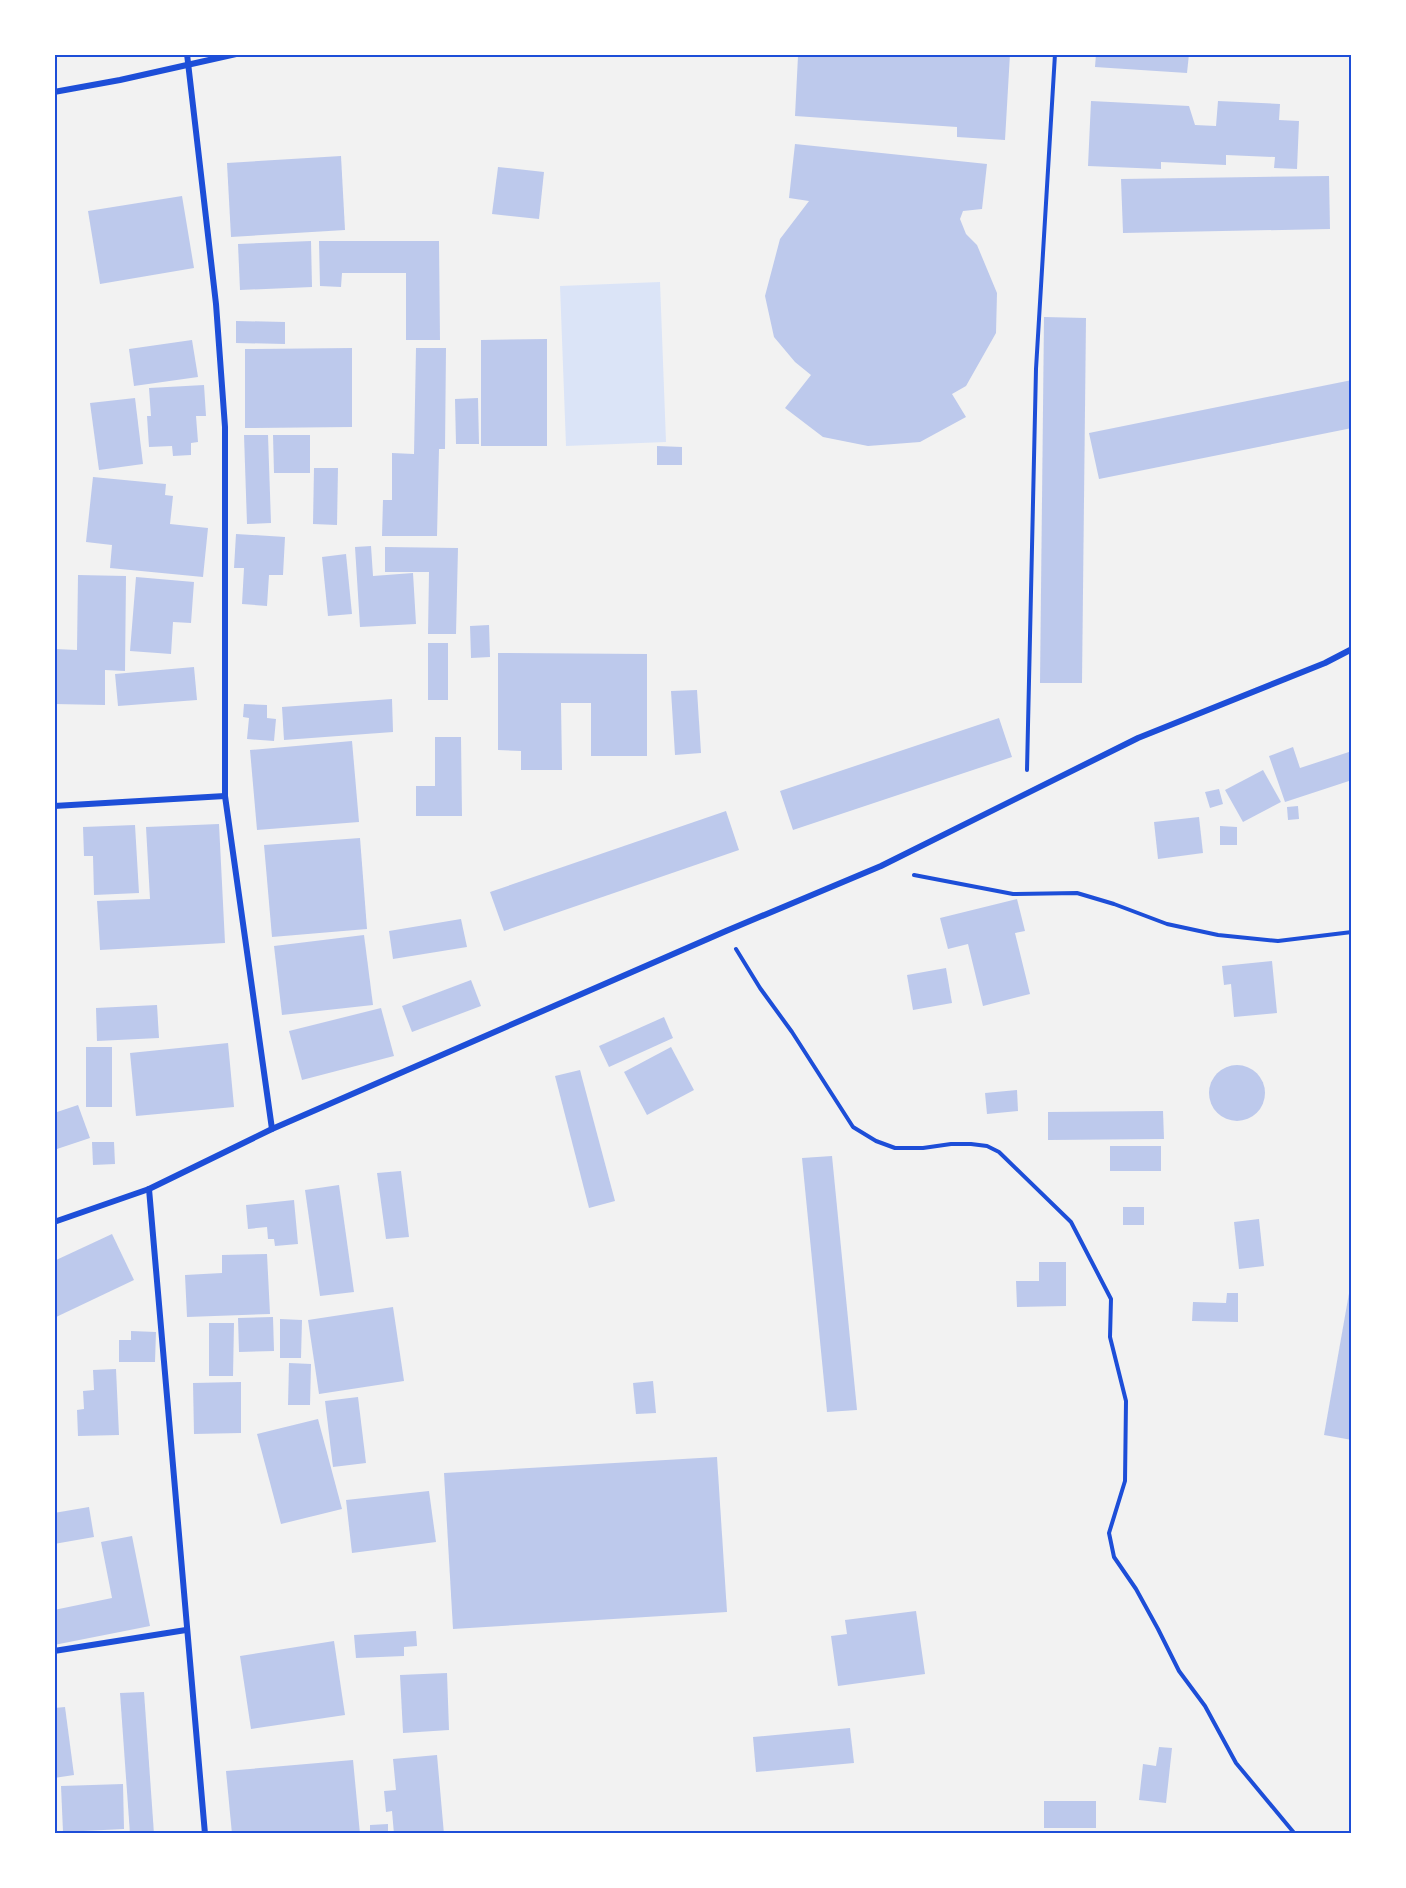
<svg xmlns="http://www.w3.org/2000/svg" width="1406" height="1888" viewBox="0 0 1406 1888" font-family="'Nunito Sans',sans-serif">
<style>
.green{fill:#dbe4f7}
.building{fill:#bdc9ec}
.lines{fill:none;stroke-linecap:round;stroke-linejoin:round}
.path{stroke:#1d4ed8;stroke-width:4}
.minor{stroke:#1d4ed8;stroke-width:6}
.neatline{fill:none;stroke:#1d4ed8;stroke-width:2}
</style>
<rect width="100%" height="100%" fill="#f2f2f2"/>
<path class="green" d="M 660,282 L 666,442 L 566,446 L 560,286 Z"/>
<g class="building">
<path d="M 819,54 L 1010,54 L 1005,140 L 957,137 L 957,127 L 795,116 L 798,56 L 819,57 Z"/>
<path d="M 1096,54 L 1189,54 L 1187,73 L 1095,67 Z"/>
<path d="M 1091,101 L 1189,106 L 1195,125 L 1216,126 L 1218,101 L 1280,104 L 1279,120 L 1299,121 L 1297,169 L 1274,168 L 1275,157 L 1226,155 L 1226,165 L 1161,162 L 1161,169 L 1088,166 Z"/>
<path d="M 795,144 L 987,164 L 982,209 L 963,211 L 960,219 L 966,234 L 977,245 L 997,293 L 996,333 L 966,386 L 952,394 L 966,417 L 920,442 L 868,446 L 823,437 L 785,408 L 811,375 L 795,362 L 774,337 L 765,296 L 780,239 L 809,201 L 789,198 Z"/>
<path d="M 341,156 L 345,230 L 231,237 L 227,163 Z"/>
<path d="M 498,167 L 544,172 L 539,219 L 492,214 Z"/>
<path d="M 1329,176 L 1330,229 L 1123,233 L 1121,179 Z"/>
<path d="M 182,196 L 194,268 L 100,284 L 88,211 Z"/>
<path d="M 311,241 L 312,287 L 240,290 L 238,244 Z"/>
<path d="M 319,241 L 439,241 L 440,340 L 406,340 L 406,273 L 342,273 L 341,287 L 320,286 Z"/>
<path d="M 1044,317 L 1086,318 L 1082,683 L 1040,683 Z"/>
<path d="M 236,321 L 285,322 L 285,344 L 236,343 Z"/>
<path d="M 547,339 L 547,446 L 481,446 L 481,340 Z"/>
<path d="M 192,340 L 198,377 L 134,386 L 129,349 Z"/>
<path d="M 352,348 L 352,427 L 245,428 L 245,349 Z"/>
<path d="M 416,348 L 446,348 L 445,449 L 439,449 L 437,536 L 382,536 L 383,500 L 392,500 L 392,453 L 414,454 Z"/>
<path d="M 1352,380 L 1352,428 L 1099,479 L 1089,433 Z"/>
<path d="M 204,385 L 206,416 L 196,416 L 198,442 L 191,443 L 191,455 L 173,456 L 172,446 L 149,447 L 147,416 L 151,416 L 149,388 Z"/>
<path d="M 135,398 L 143,464 L 99,470 L 90,403 Z"/>
<path d="M 478,398 L 479,444 L 456,444 L 455,399 Z"/>
<path d="M 244,435 L 268,435 L 271,523 L 247,524 Z"/>
<path d="M 273,435 L 310,435 L 310,473 L 274,473 Z"/>
<path d="M 657,446 L 682,447 L 682,465 L 657,465 Z"/>
<path d="M 314,468 L 338,468 L 337,525 L 313,524 Z"/>
<path d="M 93,477 L 166,484 L 165,495 L 173,496 L 170,524 L 208,528 L 203,577 L 110,568 L 112,545 L 86,542 Z"/>
<path d="M 236,534 L 285,537 L 283,575 L 269,575 L 267,606 L 242,604 L 244,568 L 234,568 Z"/>
<path d="M 371,546 L 373,576 L 413,573 L 416,624 L 360,627 L 355,547 Z"/>
<path d="M 385,547 L 458,548 L 456,634 L 428,634 L 429,572 L 385,572 Z"/>
<path d="M 346,554 L 352,614 L 328,616 L 322,557 Z"/>
<path d="M 78,575 L 126,576 L 125,671 L 105,670 L 105,705 L 54,704 L 55,649 L 77,650 Z"/>
<path d="M 136,577 L 194,582 L 191,623 L 173,622 L 171,654 L 130,651 Z"/>
<path d="M 489,625 L 490,657 L 471,658 L 470,626 Z"/>
<rect x="428" y="643" width="20" height="57"/>
<path d="M 498,653 L 647,654 L 647,756 L 591,756 L 591,703 L 561,703 L 562,770 L 521,770 L 521,751 L 498,750 Z"/>
<path d="M 194,667 L 197,700 L 118,706 L 115,674 Z"/>
<path d="M 697,690 L 701,753 L 675,755 L 671,691 Z"/>
<path d="M 392,699 L 393,732 L 284,740 L 282,707 Z"/>
<path d="M 244,704 L 267,705 L 267,718 L 276,719 L 274,741 L 247,739 L 249,718 L 243,717 Z"/>
<path d="M 999,718 L 1012,757 L 793,830 L 780,791 Z"/>
<path d="M 435,737 L 461,737 L 462,816 L 416,816 L 416,786 L 435,786 Z"/>
<path d="M 352,741 L 359,822 L 257,830 L 250,750 Z"/>
<path d="M 1293,747 L 1300,768 L 1352,751 L 1352,780 L 1285,802 L 1269,756 Z"/>
<path d="M 1263,770 L 1281,802 L 1243,822 L 1225,790 Z"/>
<path d="M 1219,789 L 1223,804 L 1210,808 L 1205,792 Z"/>
<path d="M 1298,806 L 1299,819 L 1288,820 L 1287,807 Z"/>
<path d="M 726,811 L 739,850 L 504,931 L 490,892 Z"/>
<path d="M 1199,817 L 1203,853 L 1158,859 L 1154,822 Z"/>
<path d="M 219,824 L 225,943 L 100,950 L 97,901 L 150,899 L 146,827 Z"/>
<path d="M 135,825 L 139,893 L 94,895 L 93,856 L 84,856 L 83,827 Z"/>
<path d="M 1220,826 L 1237,827 L 1237,845 L 1220,845 Z"/>
<path d="M 360,838 L 367,929 L 272,937 L 264,845 Z"/>
<path d="M 1017,899 L 1025,931 L 1015,933 L 1030,994 L 983,1006 L 968,944 L 948,949 L 940,918 Z"/>
<path d="M 461,919 L 467,947 L 393,959 L 389,931 Z"/>
<path d="M 364,935 L 373,1005 L 282,1015 L 274,946 Z"/>
<path d="M 1272,961 L 1277,1013 L 1234,1017 L 1231,984 L 1224,985 L 1222,966 Z"/>
<path d="M 946,968 L 952,1003 L 913,1010 L 907,975 Z"/>
<path d="M 471,980 L 481,1006 L 412,1032 L 402,1006 Z"/>
<path d="M 157,1005 L 159,1038 L 97,1041 L 96,1008 Z"/>
<path d="M 381,1008 L 394,1056 L 302,1080 L 289,1031 Z"/>
<path d="M 664,1017 L 673,1038 L 609,1067 L 599,1046 Z"/>
<path d="M 228,1043 L 234,1107 L 136,1116 L 130,1053 Z"/>
<rect x="86" y="1047" width="26" height="60"/>
<path d="M 671,1047 L 694,1090 L 647,1115 L 624,1072 Z"/>
<circle cx="1237" cy="1093" r="28"/>
<path d="M 580,1070 L 615,1201 L 589,1208 L 555,1076 Z"/>
<path d="M 1017,1090 L 1018,1111 L 987,1114 L 985,1093 Z"/>
<path d="M 78,1105 L 90,1138 L 54,1150 L 54,1113 Z"/>
<path d="M 1163,1111 L 1164,1139 L 1048,1140 L 1048,1112 Z"/>
<path d="M 92,1142 L 114,1142 L 115,1164 L 93,1165 Z"/>
<rect x="1110" y="1146" width="51" height="25"/>
<path d="M 832,1156 L 857,1410 L 827,1412 L 802,1158 Z"/>
<path d="M 401,1171 L 409,1237 L 386,1239 L 377,1173 Z"/>
<path d="M 339,1185 L 354,1292 L 320,1296 L 305,1190 Z"/>
<path d="M 294,1200 L 298,1244 L 275,1246 L 274,1239 L 268,1239 L 267,1227 L 248,1229 L 246,1205 Z"/>
<rect x="1123" y="1207" width="21" height="18"/>
<path d="M 1259,1219 L 1264,1266 L 1239,1269 L 1234,1222 Z"/>
<path d="M 112,1234 L 134,1280 L 54,1318 L 54,1261 Z"/>
<path d="M 267,1254 L 270,1314 L 187,1317 L 185,1275 L 222,1273 L 222,1255 Z"/>
<path d="M 1039,1262 L 1066,1262 L 1066,1306 L 1017,1307 L 1016,1281 L 1039,1281 Z"/>
<path d="M 1351,1282 L 1352,1283 L 1352,1440 L 1324,1435 Z"/>
<path d="M 1227,1293 L 1238,1293 L 1238,1322 L 1192,1321 L 1193,1302 L 1226,1303 Z"/>
<path d="M 393,1307 L 404,1381 L 319,1394 L 308,1320 Z"/>
<path d="M 273,1317 L 274,1351 L 239,1352 L 238,1318 Z"/>
<path d="M 280,1319 L 302,1320 L 301,1358 L 280,1358 Z"/>
<path d="M 209,1323 L 234,1323 L 233,1376 L 209,1376 Z"/>
<path d="M 131,1331 L 156,1332 L 155,1362 L 119,1362 L 119,1340 L 131,1340 Z"/>
<path d="M 289,1363 L 311,1364 L 310,1405 L 288,1405 Z"/>
<path d="M 116,1369 L 119,1435 L 78,1436 L 77,1410 L 84,1409 L 83,1391 L 94,1390 L 93,1370 Z"/>
<path d="M 653,1381 L 656,1413 L 636,1414 L 633,1383 Z"/>
<path d="M 241,1382 L 241,1433 L 194,1434 L 193,1383 Z"/>
<path d="M 358,1397 L 366,1463 L 333,1467 L 325,1401 Z"/>
<path d="M 318,1419 L 342,1509 L 281,1524 L 257,1434 Z"/>
<path d="M 717,1457 L 727,1612 L 453,1629 L 444,1473 Z"/>
<path d="M 429,1491 L 436,1542 L 352,1553 L 346,1500 Z"/>
<path d="M 89,1507 L 94,1537 L 54,1544 L 54,1513 Z"/>
<path d="M 132,1536 L 150,1626 L 54,1645 L 54,1610 L 112,1598 L 101,1542 Z"/>
<path d="M 916,1611 L 925,1674 L 838,1686 L 831,1636 L 847,1634 L 845,1620 Z"/>
<path d="M 416,1631 L 417,1646 L 404,1647 L 404,1656 L 356,1658 L 354,1635 Z"/>
<path d="M 334,1641 L 345,1715 L 251,1729 L 240,1656 Z"/>
<path d="M 447,1673 L 449,1730 L 403,1733 L 400,1675 Z"/>
<path d="M 144,1692 L 154,1834 L 130,1834 L 120,1693 Z"/>
<path d="M 65,1707 L 74,1775 L 54,1778 L 54,1708 Z"/>
<path d="M 850,1728 L 854,1763 L 756,1772 L 753,1737 Z"/>
<path d="M 1159,1747 L 1172,1748 L 1166,1803 L 1139,1800 L 1143,1764 L 1156,1766 Z"/>
<path d="M 437,1755 L 444,1834 L 394,1834 L 392,1811 L 386,1812 L 384,1791 L 396,1790 L 393,1759 Z"/>
<path d="M 353,1760 L 360,1834 L 232,1834 L 226,1771 Z"/>
<path d="M 123,1784 L 124,1829 L 63,1832 L 61,1786 Z"/>
<rect x="1044" y="1801" width="52" height="27"/>
<path d="M 388,1824 L 388,1834 L 370,1834 L 370,1825 Z"/>
</g>
<g class="lines">
<g class="path">
<path d="M 1027,770 L 1036,369 L 1055,54"/>
<path d="M 914,875 L 1013,894 L 1077,893 L 1114,904 L 1167,924 L 1218,935 L 1278,941 L 1352,932"/>
<path d="M 736,949 L 760,988 L 792,1032 L 853,1127 L 876,1141 L 895,1148 L 923,1148 L 951,1144 L 971,1144 L 987,1146 L 999,1152 L 1071,1222 L 1111,1299 L 1110,1337 L 1126,1401 L 1125,1481 L 1109,1533 L 1114,1557 L 1136,1589 L 1158,1629 L 1179,1671 L 1205,1706 L 1236,1763 L 1295,1834"/>
</g>
<g class="minor">
<path d="M 187,54 L 216,304 L 225,427 L 225,796 L 272,1129"/>
<path d="M 54,92 L 120,80 L 236,54"/>
<path d="M 54,806 L 225,796"/>
<path d="M 149,1189 L 205,1834"/>
<path d="M 54,1222 L 149,1189 L 272,1129 L 726,931 L 881,866 L 1138,738 L 1325,663 L 1352,649"/>
<path d="M 54,1651 L 186,1630"/>
</g>
</g>
<rect width="1406" height="1888" fill="none" stroke="#ffffff" stroke-width="111"/>
<rect x="56" y="56" width="1294" height="1776" class="neatline"/>
</svg>
